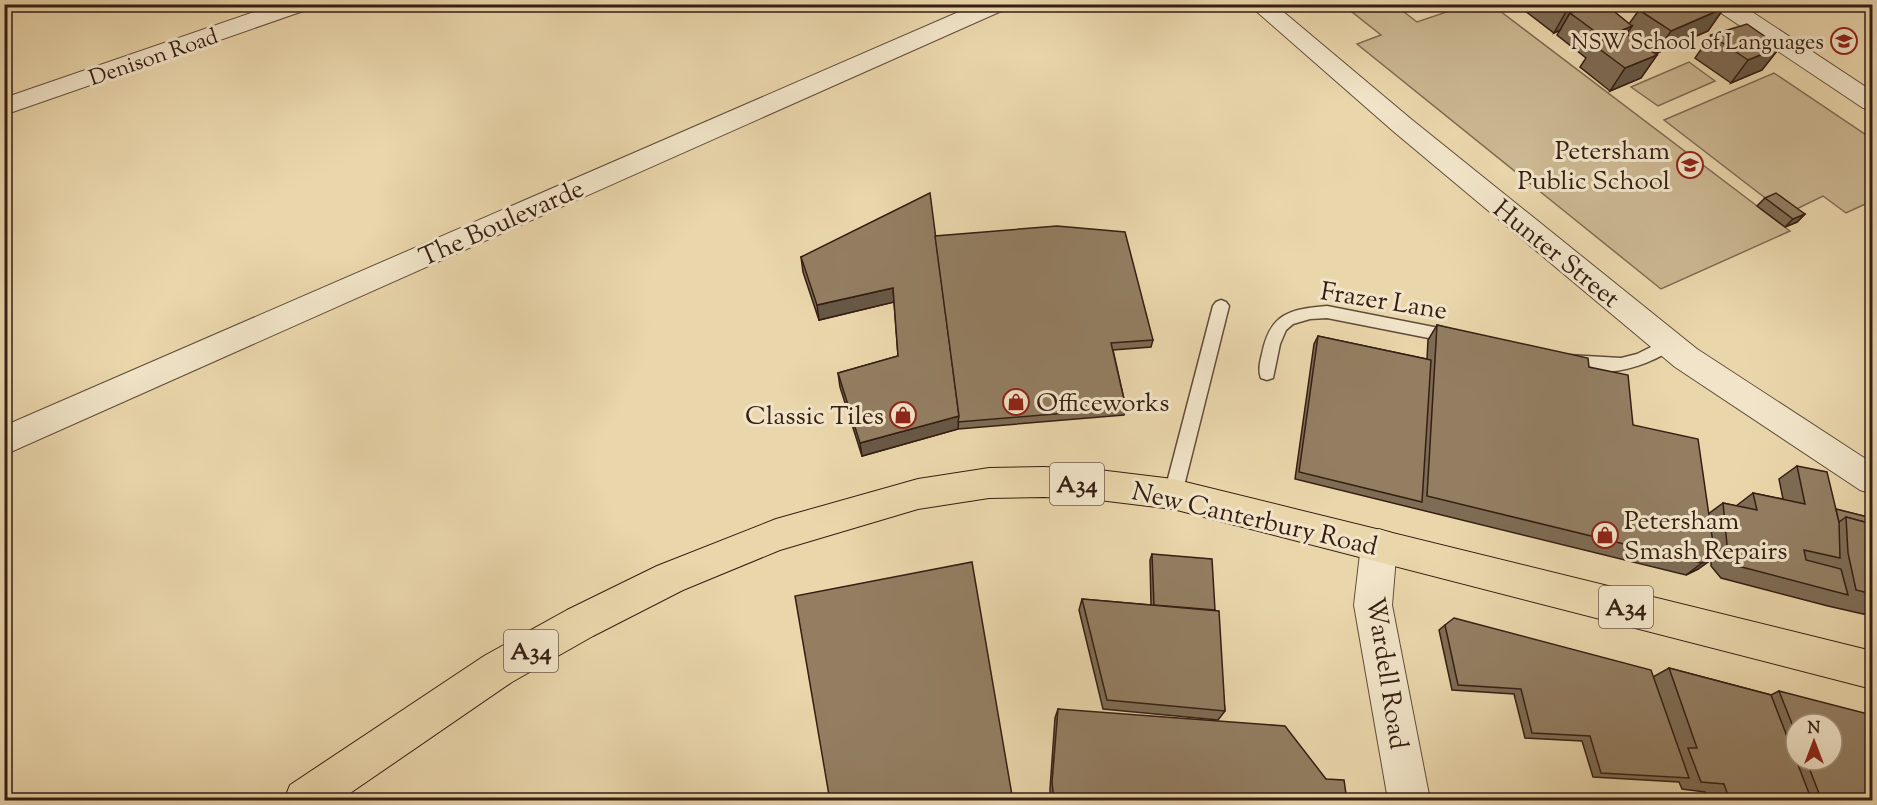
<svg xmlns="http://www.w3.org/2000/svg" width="1877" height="805" viewBox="0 0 1877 805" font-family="'Sorts Mill Goudy',serif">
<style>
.green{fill:#cbb791;stroke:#806a52;stroke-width:1.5}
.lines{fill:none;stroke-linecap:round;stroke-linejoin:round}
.service-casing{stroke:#624c39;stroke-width:3}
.minor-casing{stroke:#624c39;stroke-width:2}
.tertiary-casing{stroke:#624c39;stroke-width:2}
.trunk-casing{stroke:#351e13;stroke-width:2}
.service{fill:#f1e4c8;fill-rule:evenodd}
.minor{fill:#f1e4c8;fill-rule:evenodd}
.tertiary{fill:#f1e4c8;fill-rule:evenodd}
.trunk{fill:#ead6ab;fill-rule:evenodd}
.wall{fill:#7e6c54;stroke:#351e13;stroke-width:1.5;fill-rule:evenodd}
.shaded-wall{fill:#675845;stroke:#351e13;stroke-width:1.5}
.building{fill:#937e62;stroke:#351e13;stroke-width:1.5}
.labels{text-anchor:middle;stroke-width:6;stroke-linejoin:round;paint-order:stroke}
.far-poi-label{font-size:22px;fill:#351e13;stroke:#f1e4c8;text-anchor:end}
.far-street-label{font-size:22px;fill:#351e13;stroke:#f1e4c8}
.shield{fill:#f1e4c8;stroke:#6d5949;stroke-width:1.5}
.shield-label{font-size:24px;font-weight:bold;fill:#351e13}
.poi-label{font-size:26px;fill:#351e13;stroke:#f1e4c8;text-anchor:end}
.street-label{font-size:26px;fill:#351e13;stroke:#f1e4c8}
</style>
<rect width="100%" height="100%" fill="#ead6ab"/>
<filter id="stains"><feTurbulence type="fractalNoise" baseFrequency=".00333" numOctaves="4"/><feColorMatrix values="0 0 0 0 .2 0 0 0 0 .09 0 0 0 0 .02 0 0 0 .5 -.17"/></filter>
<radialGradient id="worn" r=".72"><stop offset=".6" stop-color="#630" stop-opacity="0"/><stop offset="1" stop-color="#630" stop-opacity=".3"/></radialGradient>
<g class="green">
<path d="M 1378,5 L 1395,5 L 1417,22 L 1467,5 L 1492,5 L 1790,231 L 1661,289 L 1357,44 L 1381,35 L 1352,12 Z"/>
<path d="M 1689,62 L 1715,81 L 1658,106 L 1631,87 Z"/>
<path d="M 1774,73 L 1872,139 L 1872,201 L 1846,213 L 1823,196 L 1786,214 L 1664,120 Z"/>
</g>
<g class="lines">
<defs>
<g id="service">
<path d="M 1221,300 L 1226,302 L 1229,306 L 1182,494 L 1179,499 L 1173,502 L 1167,499 L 1164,494 L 1213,306 L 1216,302 Z"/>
<path d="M 1327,306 L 1454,331 L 1460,333 L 1462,337 L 1460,341 L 1454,343 L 1327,318 L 1310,319 L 1293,324 L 1286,330 L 1280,344 L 1273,378 L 1267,380 L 1261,378 C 1258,370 1260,362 1262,354 C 1270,314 1289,309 1327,306 Z"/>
<path d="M 1669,338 L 1675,340 L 1677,344 L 1675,348 C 1640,370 1602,379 1562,366 L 1560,361 L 1562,356 L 1568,355 L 1621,358 L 1637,354 Z"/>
</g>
<g id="minor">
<path d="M 277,4 L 312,4 L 309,9 L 4,115 L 4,98 Z"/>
<path d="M 977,4 L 1009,4 L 1006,9 L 4,455 L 4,426 Z"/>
<path d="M 1248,4 L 1274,4 L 1411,119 L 1697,349 L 1872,463 L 1872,494 L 1860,490 L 1675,367 L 1393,131 Z"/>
<path d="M 1712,4 L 1740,4 L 1872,91 L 1872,110 L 1863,108 L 1715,9 Z"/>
</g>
<path id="tertiary" d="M 1379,529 L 1392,533 L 1397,545 L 1392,605 L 1430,800 L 1388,800 L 1354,605 L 1361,545 L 1366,533 Z"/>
<path id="trunk" d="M 1044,467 L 1099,470 L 1173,479 L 1872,651 L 1872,689 L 1173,509 L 1099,500 L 1044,497 L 989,498 L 918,509 L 780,550 L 683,590 L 593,636 L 512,682 L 340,800 L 284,800 L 290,785 L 484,656 L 567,610 L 657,566 L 776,519 L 918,479 L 989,468 Z"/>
</defs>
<use href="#service" class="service-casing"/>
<use href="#minor" class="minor-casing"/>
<use href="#tertiary" class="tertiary-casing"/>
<use href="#trunk" class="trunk-casing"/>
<use href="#service" class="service"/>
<use href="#minor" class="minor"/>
<use href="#tertiary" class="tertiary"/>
<use href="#trunk" class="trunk"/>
</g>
<g class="wall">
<path d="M 1516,4 L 1626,4 L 1612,10 L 1629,24 L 1639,10 L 1724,8 L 1708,31 L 1655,54 L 1627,34 L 1657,55 L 1641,78 L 1610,91 L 1580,67 L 1586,58 L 1557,35 L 1560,30 L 1554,33 Z"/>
<path d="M 1711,35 L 1780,47 L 1762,70 L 1731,83 L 1695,58 Z"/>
<path d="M 1765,198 L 1805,214 L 1797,222 L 1785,227 L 1757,206 Z"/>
<path d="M 935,236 L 1153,340 L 1151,347 L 1113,350 L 1126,408 L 1124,415 L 958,429 L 862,456 L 840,387 L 838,373 L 898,356 L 894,302 L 819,320 L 803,272 L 801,257 Z"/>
<path d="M 1437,325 L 1589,367 L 1633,425 L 1708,514 L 1723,503 L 1736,506 L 1753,493 L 1783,499 L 1779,479 L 1797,466 L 1835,509 L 1872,518 L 1872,616 L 1828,606 L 1721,578 L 1711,566 L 1711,560 L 1698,569 L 1686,575 L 1295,479 L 1314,344 L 1318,336 L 1427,359 L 1428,340 Z"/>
<path d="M 1152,554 L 1215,610 L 1225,711 L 1218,720 L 1103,709 L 1079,610 L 1082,599 L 1151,605 L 1150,560 Z"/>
<path d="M 1445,625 L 1653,677 L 1669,668 L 1771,695 L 1779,691 L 1872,801 L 1708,801 L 1705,792 L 1682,789 L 1679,782 L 1593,777 L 1582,741 L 1525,738 L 1514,694 L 1452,690 L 1439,630 ZM 1796,724 L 1832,760 L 1796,760 Z"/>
<path d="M 1058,709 L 1326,779 L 1347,801 L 1050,801 L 1050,789 L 1055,718 Z"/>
</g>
<g class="shaded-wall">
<path d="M 1581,4 L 1593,4 L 1583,21 L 1570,13 L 1560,30 L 1554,33 L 1567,10 Z"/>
<path d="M 1606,4 L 1626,4 L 1599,15 Z"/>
<path d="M 1724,8 L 1708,31 L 1655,54 L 1671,31 Z"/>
<path d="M 1632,26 L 1617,49 L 1598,48 L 1604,38 Z"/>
<path d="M 1780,47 L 1762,70 L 1731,83 L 1748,60 Z"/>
<path d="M 1657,55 L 1641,78 L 1610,91 L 1625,68 Z"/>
<path d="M 1805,214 L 1797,222 L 1785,227 L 1793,219 Z"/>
<path d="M 893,288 L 894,302 L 819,320 L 817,305 Z"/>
<path d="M 959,416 L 958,429 L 862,456 L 860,443 Z"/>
<path d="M 1715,557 L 1698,569 L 1686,575 L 1702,563 Z"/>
</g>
<g class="building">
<path d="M 1559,4 L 1581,4 L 1567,10 Z"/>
<path d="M 1595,4 L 1605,4 L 1632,26 L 1604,38 L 1570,13 Z"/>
<path d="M 1651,4 L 1718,4 L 1724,8 L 1671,31 L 1639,10 Z"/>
<path d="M 1747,24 L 1780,47 L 1748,60 L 1711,35 Z"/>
<path d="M 1625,33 L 1657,55 L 1625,68 L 1594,45 Z"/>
<path d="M 930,193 L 959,416 L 860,443 L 838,373 L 898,356 L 893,288 L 817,305 L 801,257 Z"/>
<path d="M 1776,193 L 1805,214 L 1793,219 L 1765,198 Z"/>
<path d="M 1057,226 L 1125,232 L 1153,340 L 1111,343 L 1126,408 L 958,422 L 959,416 L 935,236 Z"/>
<path d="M 1437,325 L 1588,358 L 1589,367 L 1628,375 L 1633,425 L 1698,439 L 1715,557 L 1702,563 L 1427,496 Z"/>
<path d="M 1318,336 L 1431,360 L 1422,502 L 1299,472 Z"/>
<path d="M 1797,466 L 1827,472 L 1839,522 L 1840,558 L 1804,550 L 1806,560 L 1841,569 L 1848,595 L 1738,566 L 1728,555 L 1723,503 L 1757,510 L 1753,493 L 1805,504 Z"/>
<path d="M 1836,509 L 1872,518 L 1872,524 L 1846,517 L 1839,522 Z"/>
<path d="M 1846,517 L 1872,524 L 1872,594 L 1856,590 L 1848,553 Z"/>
<path d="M 1152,554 L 1212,559 L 1215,610 L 1154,605 Z"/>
<path d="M 972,562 L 1013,801 L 830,801 L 795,596 Z"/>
<path d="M 1082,599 L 1219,611 L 1225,711 L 1107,700 Z"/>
<path d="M 1454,618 L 1651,670 L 1689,778 L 1601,773 L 1590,736 L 1532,733 L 1521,689 L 1458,685 L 1445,625 Z"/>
<path d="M 1669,668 L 1771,695 L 1812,801 L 1730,801 L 1724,784 L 1701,782 L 1688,748 L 1697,748 Z"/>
<path d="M 1779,691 L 1872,715 L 1872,801 L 1822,801 L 1806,760 L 1832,760 L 1832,724 L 1796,724 L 1796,734 Z"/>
<path d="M 1058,709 L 1285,726 L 1326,779 L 1344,780 L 1347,801 L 1054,801 L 1052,782 Z"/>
</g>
<defs>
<symbol id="school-ring" viewBox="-11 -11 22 22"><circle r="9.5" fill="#f1e4c8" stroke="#8f2418" stroke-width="1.5"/><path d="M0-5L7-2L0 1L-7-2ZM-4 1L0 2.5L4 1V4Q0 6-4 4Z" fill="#8f2418"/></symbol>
<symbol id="shop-ring" viewBox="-11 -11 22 22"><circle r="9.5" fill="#f1e4c8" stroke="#8f2418" stroke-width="1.5"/><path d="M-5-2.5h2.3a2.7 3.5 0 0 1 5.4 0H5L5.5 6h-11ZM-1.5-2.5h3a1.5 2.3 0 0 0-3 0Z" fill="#8f2418"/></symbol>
</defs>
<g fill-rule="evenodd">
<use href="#school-ring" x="1829" y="26" width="30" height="30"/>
<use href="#school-ring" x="1675" y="150" width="30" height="30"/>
<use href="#shop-ring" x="1001" y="387" width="30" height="30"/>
<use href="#shop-ring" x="888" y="400" width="30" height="30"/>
<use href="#shop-ring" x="1590" y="520" width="30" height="30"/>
</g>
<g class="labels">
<g class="far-poi-label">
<text x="1824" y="49">NSW School of Languages</text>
</g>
<g class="far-street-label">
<text transform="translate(153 56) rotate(-19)" y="8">Denison Road</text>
</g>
<g class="shield">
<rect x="1050" y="463" width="54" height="42" rx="4.5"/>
<rect x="1599" y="586" width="54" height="42" rx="4.5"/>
<rect x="504" y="630" width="54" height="42" rx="4.5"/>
</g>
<g class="shield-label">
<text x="1077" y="492">A34</text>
<text x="1626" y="615">A34</text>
<text x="531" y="659">A34</text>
</g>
<g class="poi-label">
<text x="1670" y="159">Petersham<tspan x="1670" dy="30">Public School</tspan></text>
<text x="1036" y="411" text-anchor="start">Officeworks</text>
<text x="884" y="424">Classic Tiles</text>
<text x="1624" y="529" text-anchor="start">Petersham<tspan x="1624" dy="30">Smash Repairs</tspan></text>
</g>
<g class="street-label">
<text transform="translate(501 222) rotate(-24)" y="9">The Boulevarde</text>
<text transform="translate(1557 253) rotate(39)" y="9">Hunter Street</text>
<text transform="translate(1384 300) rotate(9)" y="9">Frazer Lane</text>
<text transform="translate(1255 518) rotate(13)" y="9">New Canterbury Road</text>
<text transform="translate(1388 673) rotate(81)" y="9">Wardell Road</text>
</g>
</g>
<rect width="1877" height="805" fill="none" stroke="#ead6ab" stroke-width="24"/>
<rect x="6" y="6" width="1865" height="793" fill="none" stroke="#351e13" stroke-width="3"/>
<rect x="12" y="12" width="1853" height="781" fill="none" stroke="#351e13" stroke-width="1.5"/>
<g transform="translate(1814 742)"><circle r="28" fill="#f1e4c8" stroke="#a69580" stroke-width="1.5"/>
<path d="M0-4.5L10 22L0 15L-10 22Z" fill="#8f2418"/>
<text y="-9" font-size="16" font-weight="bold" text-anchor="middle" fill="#351e13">N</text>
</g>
<rect width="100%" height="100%" filter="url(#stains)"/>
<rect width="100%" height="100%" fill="url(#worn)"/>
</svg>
